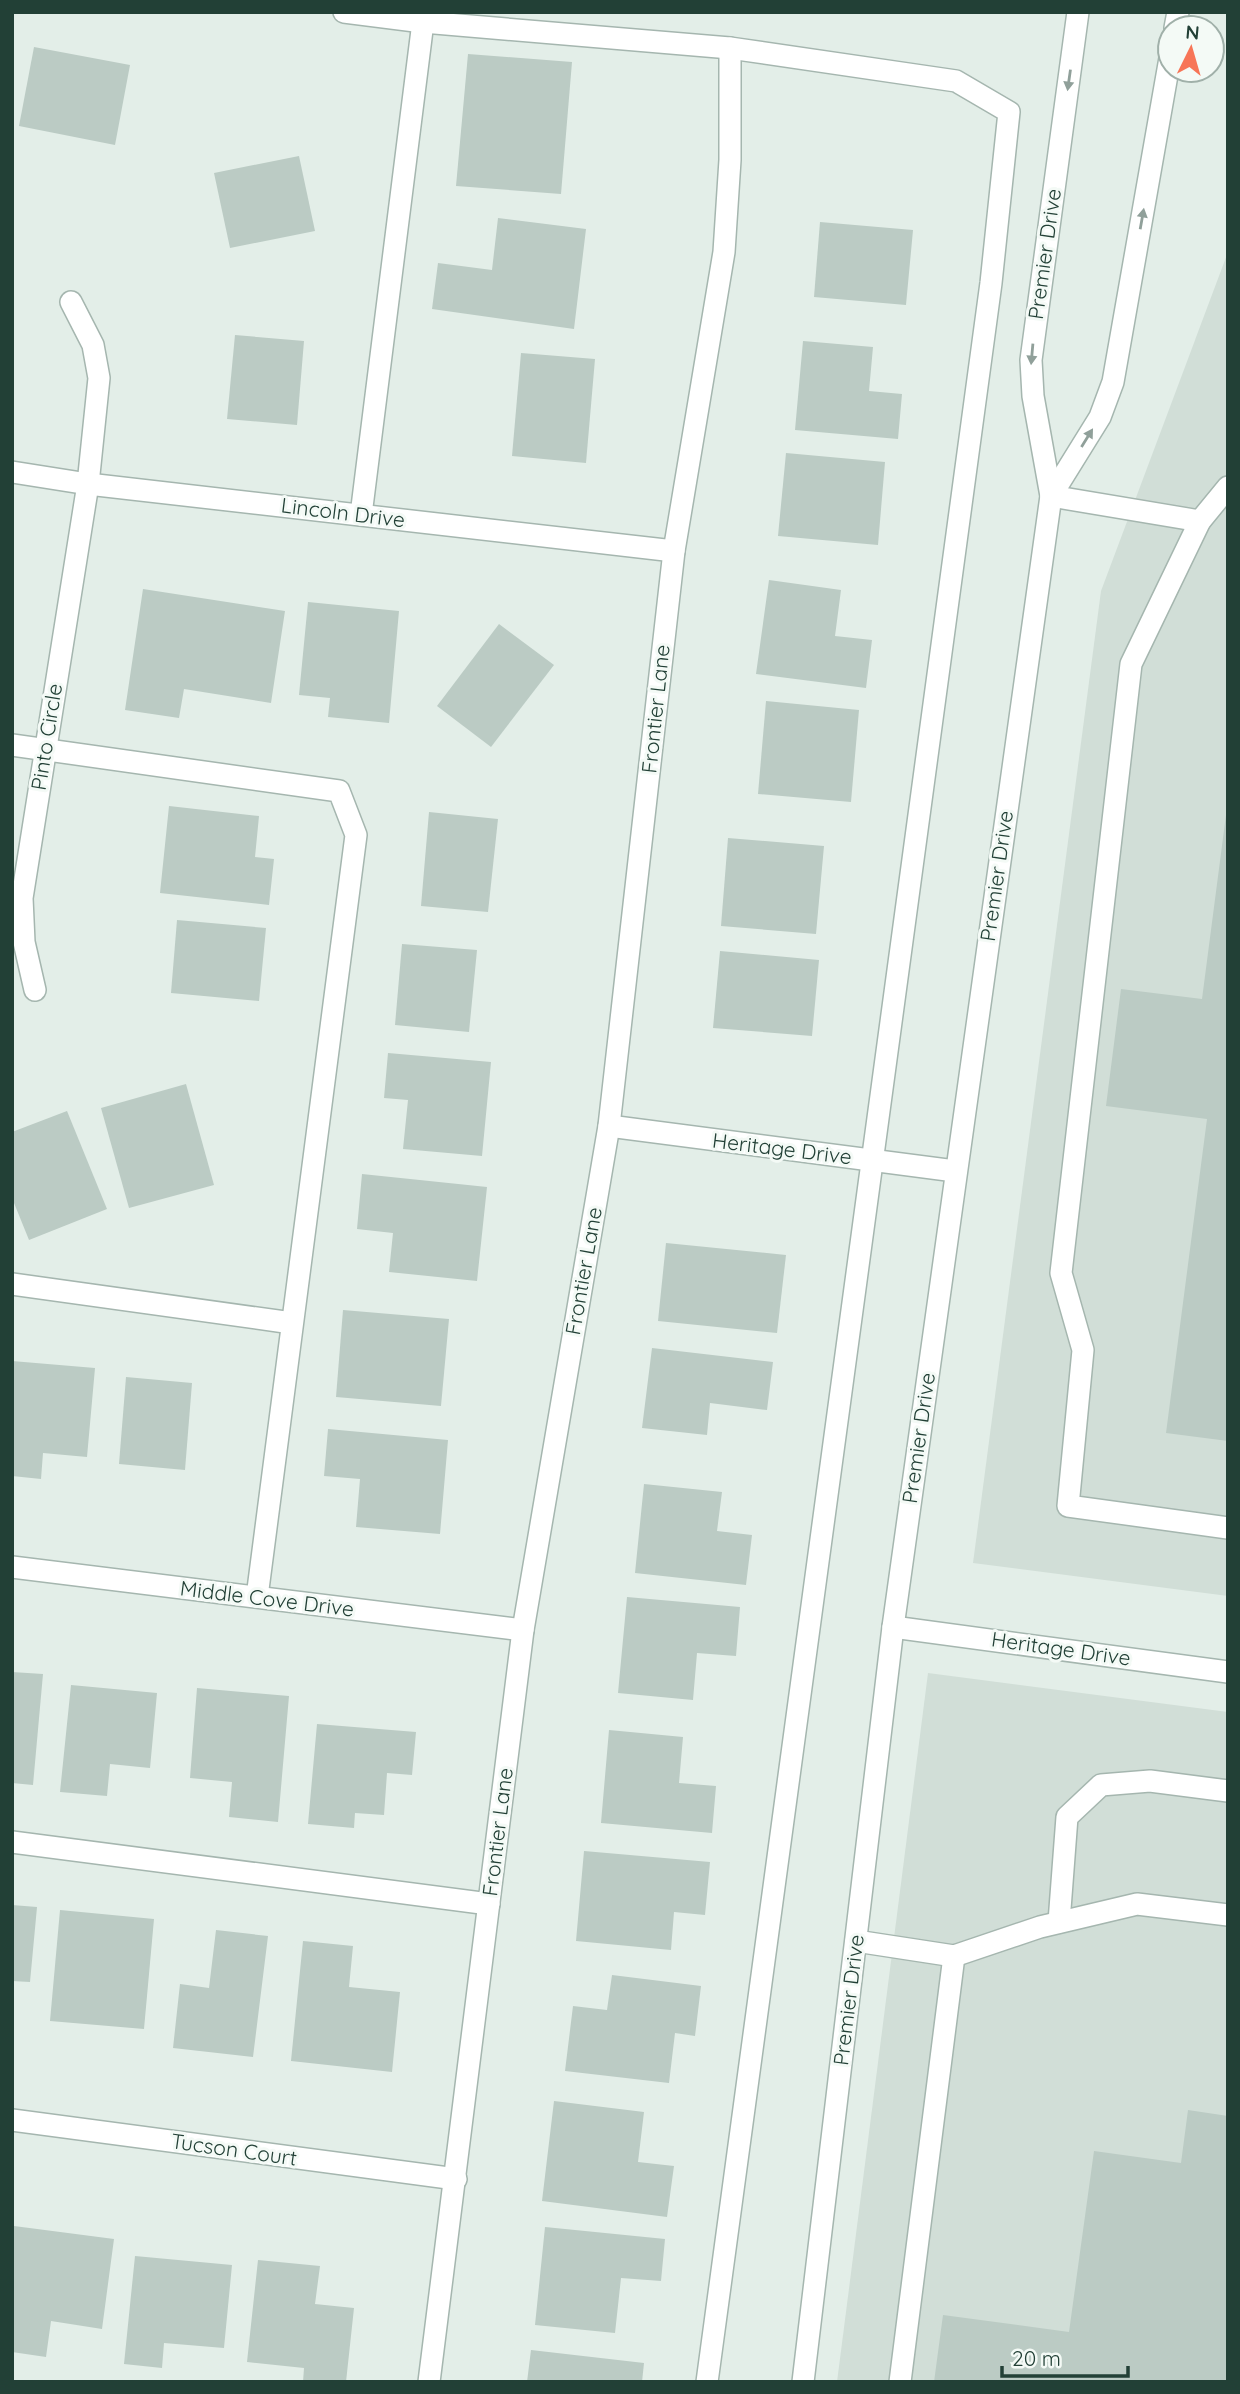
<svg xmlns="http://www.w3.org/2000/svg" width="1240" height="2394" viewBox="0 0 1240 2394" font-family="Quicksand,sans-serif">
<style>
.built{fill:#d1ded7}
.building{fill:#bbcbc4}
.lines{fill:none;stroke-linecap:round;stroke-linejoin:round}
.minor-casing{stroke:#a5b6af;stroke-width:24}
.minor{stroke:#fff;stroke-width:21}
.oneway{fill:#90a09a}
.labels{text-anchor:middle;stroke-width:6;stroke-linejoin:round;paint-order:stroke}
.street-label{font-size:21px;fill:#224036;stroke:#f4faf6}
</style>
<rect width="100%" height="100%" fill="#e3eee8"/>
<g class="built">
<path d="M 1228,252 L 1228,1596 L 973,1563 L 1101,591 Z"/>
<path d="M 928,1673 L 1228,1712 L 1228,2382 L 837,2382 Z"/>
</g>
<g class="building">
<path d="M 34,47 L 130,65 L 115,145 L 19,126 Z"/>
<path d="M 468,54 L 572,62 L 561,194 L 456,186 Z"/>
<path d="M 299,156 L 315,231 L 230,248 L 214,173 Z"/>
<path d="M 498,218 L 586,229 L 574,329 L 432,309 L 438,263 L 492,270 Z"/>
<path d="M 820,222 L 913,230 L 906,305 L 814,297 Z"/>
<path d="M 235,335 L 304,341 L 297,425 L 227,419 Z"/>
<path d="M 803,341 L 873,347 L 869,391 L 902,394 L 898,439 L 795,430 Z"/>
<path d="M 521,353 L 595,359 L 586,463 L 512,456 Z"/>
<path d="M 786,453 L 885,462 L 878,545 L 778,536 Z"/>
<path d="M 769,580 L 841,590 L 835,636 L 872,640 L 866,688 L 756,674 Z"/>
<path d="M 143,589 L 285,611 L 271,703 L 184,689 L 179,718 L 125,710 Z"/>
<path d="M 308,602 L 399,611 L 389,723 L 328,717 L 330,698 L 299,695 Z"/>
<path d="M 499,624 L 554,665 L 491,747 L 437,706 Z"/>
<path d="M 766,701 L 859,710 L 851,802 L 758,794 Z"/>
<path d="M 169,806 L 259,816 L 255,857 L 274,859 L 269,905 L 160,893 Z"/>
<path d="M 429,812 L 498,819 L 488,912 L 421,906 Z"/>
<path d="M 1226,815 L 1228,816 L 1228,1441 L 1166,1433 L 1207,1119 L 1106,1106 L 1121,989 L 1202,999 Z"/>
<path d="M 728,838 L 824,846 L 816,934 L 721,926 Z"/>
<path d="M 177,920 L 266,928 L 259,1001 L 171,993 Z"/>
<path d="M 402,944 L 477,950 L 469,1032 L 395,1025 Z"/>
<path d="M 720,951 L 819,960 L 812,1036 L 713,1028 Z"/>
<path d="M 388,1053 L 491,1062 L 482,1156 L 403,1149 L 408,1100 L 384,1098 Z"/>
<path d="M 186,1084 L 214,1185 L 129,1208 L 101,1108 Z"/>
<path d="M 67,1111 L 107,1209 L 29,1240 L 12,1198 L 12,1132 Z"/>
<path d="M 362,1174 L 487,1187 L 477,1281 L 389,1272 L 393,1233 L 357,1229 Z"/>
<path d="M 666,1243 L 786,1255 L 777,1333 L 658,1321 Z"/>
<path d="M 343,1310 L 449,1319 L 441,1406 L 336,1397 Z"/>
<path d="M 652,1348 L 773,1362 L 767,1410 L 710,1403 L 707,1435 L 642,1428 Z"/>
<path d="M 12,1361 L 95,1368 L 87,1457 L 43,1453 L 41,1479 L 12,1476 Z"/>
<path d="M 126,1377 L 192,1383 L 185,1470 L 119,1464 Z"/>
<path d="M 328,1429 L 448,1440 L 440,1534 L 356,1527 L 360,1479 L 324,1476 Z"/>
<path d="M 644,1484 L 722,1492 L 717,1531 L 752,1535 L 746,1585 L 635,1573 Z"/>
<path d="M 627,1597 L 740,1607 L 736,1656 L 697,1653 L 693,1700 L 618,1693 Z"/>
<path d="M 12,1672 L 43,1674 L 33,1785 L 12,1783 Z"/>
<path d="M 71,1685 L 157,1693 L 150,1768 L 110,1764 L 107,1796 L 60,1792 Z"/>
<path d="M 197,1688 L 289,1696 L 278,1822 L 229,1817 L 232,1782 L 190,1778 Z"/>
<path d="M 317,1724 L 416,1732 L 412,1775 L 387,1773 L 384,1815 L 355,1813 L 354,1828 L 308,1824 Z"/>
<path d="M 609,1730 L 683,1737 L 679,1783 L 716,1786 L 712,1833 L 601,1823 Z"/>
<path d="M 584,1851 L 710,1862 L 705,1915 L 674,1912 L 671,1950 L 576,1941 Z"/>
<path d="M 12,1905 L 37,1907 L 30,1982 L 12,1981 Z"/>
<path d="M 60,1910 L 154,1919 L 144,2029 L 50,2021 Z"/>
<path d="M 216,1930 L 268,1936 L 253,2057 L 173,2048 L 180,1984 L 209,1988 Z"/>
<path d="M 303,1941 L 353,1946 L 349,1987 L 400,1992 L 392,2072 L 291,2061 Z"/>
<path d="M 612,1975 L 701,1986 L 695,2036 L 675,2033 L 669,2083 L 565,2071 L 573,2006 L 607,2010 Z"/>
<path d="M 554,2101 L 644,2112 L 638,2162 L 674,2166 L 667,2217 L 542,2201 Z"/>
<path d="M 1188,2110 L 1228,2116 L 1228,2382 L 934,2382 L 943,2315 L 1069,2332 L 1094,2151 L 1181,2163 Z"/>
<path d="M 14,2226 L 114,2239 L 102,2329 L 51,2321 L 46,2357 L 12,2352 Z"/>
<path d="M 545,2227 L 665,2239 L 661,2281 L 621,2278 L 615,2333 L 535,2325 Z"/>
<path d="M 135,2256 L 232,2265 L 224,2348 L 164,2343 L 162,2368 L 124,2364 Z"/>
<path d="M 258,2260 L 320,2266 L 315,2304 L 354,2308 L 346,2382 L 303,2382 L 304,2368 L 247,2362 Z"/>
<path d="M 531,2350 L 644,2363 L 642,2382 L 527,2382 Z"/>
</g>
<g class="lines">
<defs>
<g id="minor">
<path d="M 344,12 L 423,22 L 730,48 L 956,81 L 1009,112 L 991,283 L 707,2382"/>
<path d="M 1175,28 L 1178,12"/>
<path d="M 12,472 L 88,484 L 674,551"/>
<path d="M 1228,487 L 1200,521 L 1131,664 L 1061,1273 L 1083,1350 L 1068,1506 L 1228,1528"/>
<path d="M 1051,496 L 1100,417 L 1113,382 L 1170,58"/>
<path d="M 1051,496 L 1200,521"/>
<path d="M 361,515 L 423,22"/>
<path d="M 12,745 L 339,791 L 356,835 L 257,1597"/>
<path d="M 35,990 L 24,942 L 22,898 L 88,484 L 99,378 L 93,345 L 71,302"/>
<path d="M 609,1126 L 955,1171"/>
<path d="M 12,1284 L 292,1323"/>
<path d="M 12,1567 L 523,1630"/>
<path d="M 893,1627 L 1228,1672"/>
<path d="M 12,1842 L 489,1904"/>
<path d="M 1059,1922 L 1067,1817 L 1101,1785 L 1150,1781 L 1228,1791"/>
<path d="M 856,1941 L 954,1956 L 1040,1927 L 1137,1904 L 1228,1915"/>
<path d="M 12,2120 L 456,2179"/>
<path d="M 429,2382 L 523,1630 L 609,1126 L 674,551 L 724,252 L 730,160 L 730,48"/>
<path d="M 803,2382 L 893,1627 L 1051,496 L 1033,396 L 1031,360 L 1078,12"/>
<path d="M 900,2382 L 954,1956"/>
</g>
</defs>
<use href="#minor" class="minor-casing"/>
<use href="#minor" class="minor"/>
</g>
<defs><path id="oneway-solid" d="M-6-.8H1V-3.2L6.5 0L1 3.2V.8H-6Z" transform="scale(1.75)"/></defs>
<g class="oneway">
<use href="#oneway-solid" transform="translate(1069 80) rotate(98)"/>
<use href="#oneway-solid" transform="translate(1142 219) rotate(-80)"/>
<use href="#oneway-solid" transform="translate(1032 354) rotate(95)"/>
<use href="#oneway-solid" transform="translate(1087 438) rotate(-58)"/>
</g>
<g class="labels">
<g class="street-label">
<text transform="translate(1045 254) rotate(-82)" y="7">Premier Drive</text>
<text transform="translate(343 513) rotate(7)" y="7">Lincoln Drive</text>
<text transform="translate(656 709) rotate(-84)" y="7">Frontier Lane</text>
<text transform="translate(47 737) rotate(-81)" y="7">Pinto Circle</text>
<text transform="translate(997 876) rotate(-82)" y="7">Premier Drive</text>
<text transform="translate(782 1149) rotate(7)" y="7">Heritage Drive</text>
<text transform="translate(584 1271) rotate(-80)" y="7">Frontier Lane</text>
<text transform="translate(919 1438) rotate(-82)" y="7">Premier Drive</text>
<text transform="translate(267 1599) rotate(7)" y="7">Middle Cove Drive</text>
<text transform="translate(1061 1649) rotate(8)" y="7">Heritage Drive</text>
<text transform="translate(498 1832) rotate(-83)" y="7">Frontier Lane</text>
<text transform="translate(849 2000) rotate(-83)" y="7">Premier Drive</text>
<text transform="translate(234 2150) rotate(8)" y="7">Tucson Court</text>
</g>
</g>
<rect width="1240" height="2394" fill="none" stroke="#224036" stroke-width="28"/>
<g transform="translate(1191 49) rotate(5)"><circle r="33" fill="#f4faf6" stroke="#a0b0a9" stroke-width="2"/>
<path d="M0-5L12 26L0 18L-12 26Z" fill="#f77557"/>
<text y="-10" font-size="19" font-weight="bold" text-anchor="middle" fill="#224036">N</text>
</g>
<path d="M1002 2366v10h126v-10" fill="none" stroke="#224036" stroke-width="3.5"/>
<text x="1012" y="2366" font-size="21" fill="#224036" stroke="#f4faf6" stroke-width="5" paint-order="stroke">20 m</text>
</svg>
